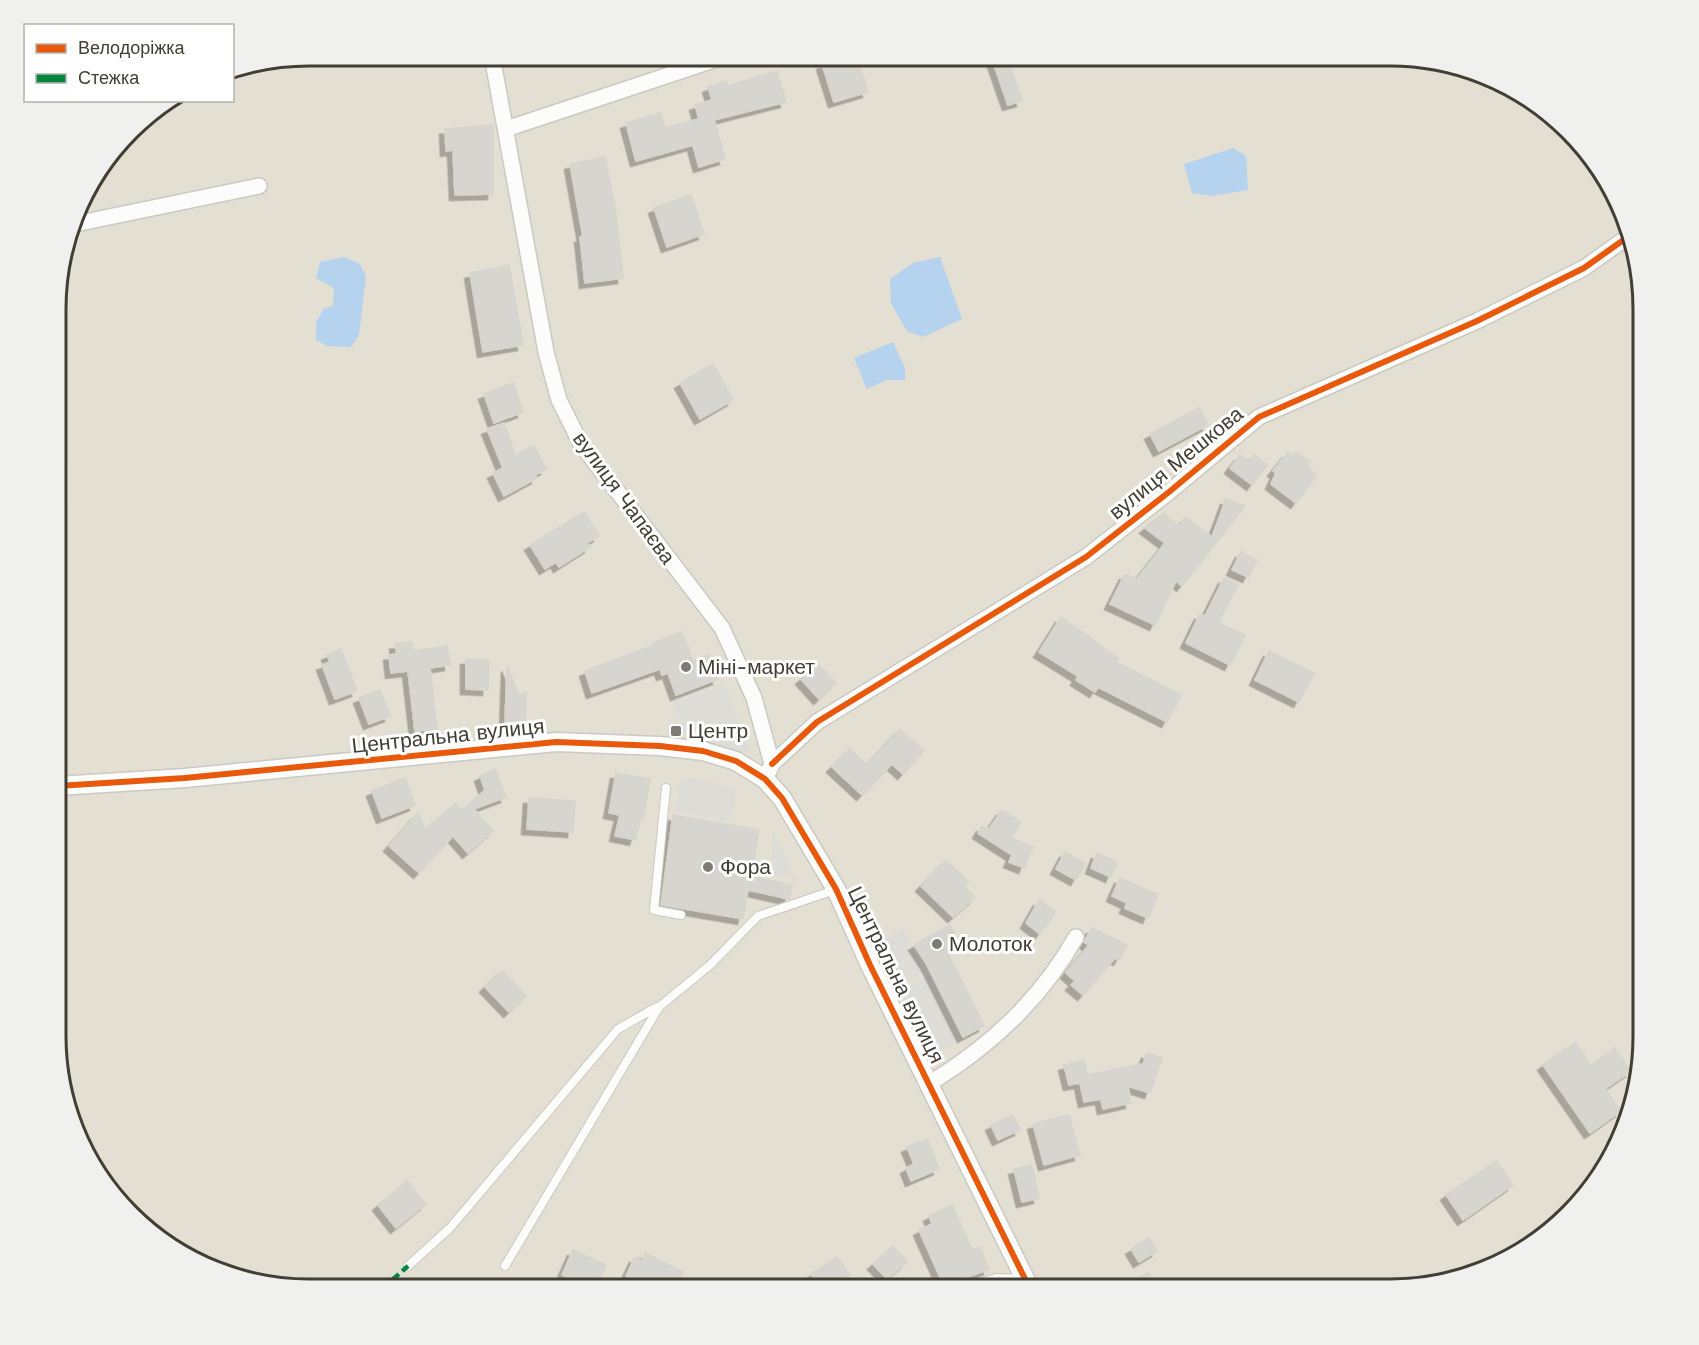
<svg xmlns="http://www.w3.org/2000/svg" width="1699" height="1345" viewBox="0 0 1699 1345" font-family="'Work Sans',sans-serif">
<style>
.residential{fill:#e3dfd3}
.parking{fill:#dddcd6}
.water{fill:#b5d2ee}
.building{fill:#d7d5cf;stroke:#d6d4cc;stroke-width:1.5;filter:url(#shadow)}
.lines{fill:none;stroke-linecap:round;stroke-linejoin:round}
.service-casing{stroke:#cac9c2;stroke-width:10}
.minor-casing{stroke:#cac9c2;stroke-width:18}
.tertiary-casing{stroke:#cac9c2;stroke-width:21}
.service{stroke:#fcfcfb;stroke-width:8}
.minor{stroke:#fcfcfb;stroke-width:15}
.tertiary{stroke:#fcfcfb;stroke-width:18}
.quiet{stroke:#00873e;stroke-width:4.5;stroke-dasharray:9 4.5;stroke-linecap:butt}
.cycleway-casing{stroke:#fff;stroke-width:10}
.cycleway{stroke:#e8590c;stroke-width:6}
.poi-dot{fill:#7f7b72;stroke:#fff;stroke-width:2}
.labels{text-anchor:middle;stroke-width:6;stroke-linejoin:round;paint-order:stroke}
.street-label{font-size:21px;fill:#433e33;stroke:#fff}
.poi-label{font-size:21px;fill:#433e33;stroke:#fff;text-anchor:start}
.rim{fill:none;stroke:#433e33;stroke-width:3}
</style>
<defs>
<filter id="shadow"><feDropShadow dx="-5.5" dy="5.5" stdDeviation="0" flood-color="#0004"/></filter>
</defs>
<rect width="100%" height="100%" fill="#eeede6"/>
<path class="residential" d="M 309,56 L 1407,56 L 1487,75 L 1558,119 L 1624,211 L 1643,308 L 1643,1053 L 1624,1134 L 1580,1204 L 1488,1270 L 1390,1289 L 292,1289 L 211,1270 L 141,1226 L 82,1149 L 56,1053 L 58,275 L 89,182 L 142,118 L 172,101 L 232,100 L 233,68 Z"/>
<g class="parking">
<path d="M 724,682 L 753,753 L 689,743 L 673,703 Z"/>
<path d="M 681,777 L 736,787 L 730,822 L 675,812 Z"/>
<path d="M 773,830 L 797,881 L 771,874 Z"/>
<path d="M 904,929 L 925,971 L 899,984 L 878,942 Z"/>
<path d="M 930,975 L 962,1039 L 935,1053 L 903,989 Z"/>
</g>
<g class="water">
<path d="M 1233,148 L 1246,156 L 1248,190 L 1212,196 L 1192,193 L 1184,164 Z"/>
<path d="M 344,257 L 360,264 L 366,276 L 359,335 L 351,347 L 327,346 L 316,340 L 316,323 L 323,309 L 333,306 L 334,288 L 316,278 L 320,262 Z"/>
<path d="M 940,257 L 962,319 L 923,337 L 907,331 L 891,303 L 890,279 L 913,263 Z"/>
<path d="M 893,342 L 905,368 L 905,380 L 886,380 L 867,389 L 854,358 Z"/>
</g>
<g class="building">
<path d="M 851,56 L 856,56 L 868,92 L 834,102 L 822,64 Z"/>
<path d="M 991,56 L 1007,56 L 1022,101 L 1008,105 Z"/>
<path d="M 777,71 L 786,102 L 714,120 L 725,159 L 699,167 L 693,145 L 636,161 L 626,123 L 661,113 L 665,128 L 699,119 L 695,105 L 712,100 L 708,87 L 726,81 L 728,86 Z"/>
<path d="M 493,125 L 493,194 L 455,195 L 453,150 L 446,151 L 445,129 Z"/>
<path d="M 605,157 L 615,207 L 623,278 L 585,283 L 580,237 L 583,237 L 570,164 Z"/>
<path d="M 691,195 L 704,234 L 667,247 L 654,208 Z"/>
<path d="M 509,265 L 523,345 L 483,352 L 470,273 Z"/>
<path d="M 713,364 L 733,400 L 700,419 L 680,383 Z"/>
<path d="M 513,383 L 523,412 L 494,423 L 484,394 Z"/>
<path d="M 1199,408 L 1208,425 L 1159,451 L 1150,434 Z"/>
<path d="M 504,423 L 515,455 L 534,446 L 546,469 L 535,475 L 537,478 L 504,496 L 493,473 L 503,468 L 487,429 Z"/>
<path d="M 1288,452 L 1293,456 L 1296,452 L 1311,462 L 1307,467 L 1317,475 L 1296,503 L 1271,484 L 1276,473 L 1273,471 Z"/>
<path d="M 1254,454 L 1267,465 L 1252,485 L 1230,468 L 1240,455 L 1248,462 Z"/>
<path d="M 1226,499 L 1245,506 L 1182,586 L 1176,581 L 1155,625 L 1110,604 L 1125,574 L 1136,580 L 1165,543 L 1145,528 L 1163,513 L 1179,526 L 1186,517 L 1212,537 Z"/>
<path d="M 584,512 L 599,536 L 587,543 L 590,547 L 559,567 L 556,562 L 545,569 L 530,545 Z"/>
<path d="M 1241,552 L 1257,560 L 1248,577 L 1232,570 Z"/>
<path d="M 1224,578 L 1238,585 L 1218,623 L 1245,635 L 1230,665 L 1186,643 L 1200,614 L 1205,616 Z"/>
<path d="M 1061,617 L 1118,658 L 1116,662 L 1181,695 L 1167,722 L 1098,687 L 1095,692 L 1076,680 L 1078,676 L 1039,652 Z"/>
<path d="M 682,632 L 693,661 L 709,655 L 718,679 L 676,695 L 668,673 L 662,675 L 660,669 L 592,693 L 585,671 L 652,646 L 651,644 Z"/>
<path d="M 412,642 L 413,651 L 447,646 L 450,665 L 430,668 L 437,729 L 415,731 L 408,671 L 391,673 L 389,655 L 397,654 L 395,644 Z"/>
<path d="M 341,649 L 357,691 L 335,699 L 322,665 L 330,662 L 327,655 Z"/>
<path d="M 1269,651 L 1314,673 L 1299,702 L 1255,680 Z"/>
<path d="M 466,659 L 489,660 L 488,690 L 466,689 Z"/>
<path d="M 818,664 L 836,683 L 819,699 L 801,679 Z"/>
<path d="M 507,666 L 519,695 L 526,692 L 525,726 L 505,725 Z"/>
<path d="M 380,690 L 390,716 L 369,724 L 359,698 Z"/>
<path d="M 900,729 L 924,751 L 903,774 L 892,764 L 862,795 L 832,767 L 850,749 L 867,765 Z"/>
<path d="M 495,769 L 506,797 L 474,809 L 493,831 L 468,853 L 453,836 L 419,873 L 389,846 L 418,813 L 425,830 L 455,803 L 462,811 L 485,790 L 480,776 Z"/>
<path d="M 616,773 L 650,779 L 643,819 L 641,818 L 635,840 L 615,836 L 620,815 L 609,813 Z"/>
<path d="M 405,778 L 415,805 L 382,818 L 372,791 Z"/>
<path d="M 529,798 L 575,801 L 573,832 L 527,829 Z"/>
<path d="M 1002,810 L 1021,822 L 1011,838 L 1033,847 L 1024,868 L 1009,862 L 1012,855 L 978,833 L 982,826 L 989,829 Z"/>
<path d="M 673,815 L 759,830 L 751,876 L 792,885 L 789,899 L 748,890 L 743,919 L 661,905 Z"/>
<path d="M 1065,852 L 1085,864 L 1076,880 L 1056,869 Z"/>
<path d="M 1097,853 L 1117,862 L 1111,877 L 1091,868 Z"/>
<path d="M 946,860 L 968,881 L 964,885 L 975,898 L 953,917 L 921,886 Z"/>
<path d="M 1120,878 L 1158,895 L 1148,918 L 1125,908 L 1127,903 L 1112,896 Z"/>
<path d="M 1039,900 L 1056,912 L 1040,934 L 1026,923 Z"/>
<path d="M 950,925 L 960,943 L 947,951 L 984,1026 L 963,1037 L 926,963 L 914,945 Z"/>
<path d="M 1092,928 L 1127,945 L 1119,960 L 1115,958 L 1083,995 L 1071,985 L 1075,981 L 1066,973 L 1089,945 L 1084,942 Z"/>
<path d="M 502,970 L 526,996 L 509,1012 L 485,987 Z"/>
<path d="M 1575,1042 L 1591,1065 L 1615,1048 L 1631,1071 L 1605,1089 L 1621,1111 L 1590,1133 L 1543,1065 Z"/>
<path d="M 1147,1053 L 1162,1058 L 1150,1093 L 1128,1086 L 1131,1103 L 1103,1109 L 1101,1099 L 1084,1102 L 1080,1083 L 1069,1085 L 1064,1065 L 1084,1061 L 1087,1075 L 1143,1064 Z"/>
<path d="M 1013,1115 L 1020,1130 L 998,1140 L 991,1125 Z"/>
<path d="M 1069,1115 L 1080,1155 L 1044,1165 L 1033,1124 Z"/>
<path d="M 927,1139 L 939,1169 L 911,1181 L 906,1168 L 914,1164 L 907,1147 Z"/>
<path d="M 1496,1161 L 1513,1185 L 1463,1220 L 1446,1195 Z"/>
<path d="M 1032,1165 L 1039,1198 L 1022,1202 L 1014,1169 Z"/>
<path d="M 407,1181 L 426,1204 L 396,1228 L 378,1205 Z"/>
<path d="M 952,1205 L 972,1250 L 980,1247 L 989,1269 L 944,1286 L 919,1230 L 932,1224 L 929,1216 Z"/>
<path d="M 1149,1238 L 1157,1251 L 1139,1262 L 1131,1249 Z"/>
<path d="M 893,1246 L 907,1262 L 887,1279 L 873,1264 Z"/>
<path d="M 573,1250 L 606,1265 L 595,1289 L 579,1289 L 581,1284 L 562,1275 Z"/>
<path d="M 645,1253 L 683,1272 L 674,1289 L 653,1289 L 626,1276 L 635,1257 L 642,1261 Z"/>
<path d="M 837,1257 L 850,1275 L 829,1289 L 821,1289 L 811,1274 Z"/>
<path d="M 1148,1273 L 1157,1289 L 1116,1289 Z"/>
</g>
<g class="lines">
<defs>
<g id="service">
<path d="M 1246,56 L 1249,61"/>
<path d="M 666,788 L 654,910 L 681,915"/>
<path d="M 408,1266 L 450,1228 L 618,1029 L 657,1007"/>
<path d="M 505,1266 L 659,1007 L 710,965 L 758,916 L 835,890"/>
<path d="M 961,1289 L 996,1278 L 1024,1279"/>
</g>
<g id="minor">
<path d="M 492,56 L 546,352 L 559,400 L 581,444 L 722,628 L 754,698 L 772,764 L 769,771"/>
<path d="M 506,129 L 726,56"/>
<path d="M 75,224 L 259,186"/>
<path d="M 772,764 L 817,722 L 1086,557 L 1169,492 L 1259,417 L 1477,321 L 1584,268 L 1629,236"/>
<path d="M 930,1083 C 991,1046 1041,999 1076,937"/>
</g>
<path id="tertiary" d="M 57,786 L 185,778 L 556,742 L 660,746 L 703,751 L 736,761 L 765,779 L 782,798 L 836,889 L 870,965 L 1030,1289"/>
</defs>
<use href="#service" class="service-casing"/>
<use href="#minor" class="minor-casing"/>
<use href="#tertiary" class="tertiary-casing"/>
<use href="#service" class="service"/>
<use href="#minor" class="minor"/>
<use href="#tertiary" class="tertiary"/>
<path class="quiet" d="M 382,1289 L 408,1266"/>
<defs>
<g id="cycleway">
<path d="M 772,764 L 817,722 L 1086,557 L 1169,492 L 1259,417 L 1477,321 L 1584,268 L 1629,236"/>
<path d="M 57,786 L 185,778 L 556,742 L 660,746 L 703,751 L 736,761 L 765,779 L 782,798 L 836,889 L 870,965 L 1030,1289"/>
</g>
</defs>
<use href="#cycleway" class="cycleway-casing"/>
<use href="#cycleway" class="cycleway"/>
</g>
<g class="poi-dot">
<circle cx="686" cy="667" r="6"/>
<rect x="670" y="725" width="12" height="12" rx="3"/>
<circle cx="708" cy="867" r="6"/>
<circle cx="937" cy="944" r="6"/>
</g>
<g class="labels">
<g class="street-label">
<text transform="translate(1176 463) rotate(-39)" y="7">вулиця Мешкова</text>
<text transform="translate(624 498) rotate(54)" y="7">вулиця Чапаєва</text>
<text transform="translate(448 736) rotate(-6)" y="7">Центральна вулиця</text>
<text transform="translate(896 975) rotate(64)" y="7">Центральна вулиця</text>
</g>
<g class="poi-label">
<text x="698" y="674">Міні-маркет</text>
<text x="688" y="738">Центр</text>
<text x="720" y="874">Фора</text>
<text x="949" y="951">Молоток</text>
</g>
</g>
<path d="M0 0H1699V1345H0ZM309 66H1390A243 243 0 0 1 1633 309V1036A243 243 0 0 1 1390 1279H309A243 243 0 0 1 66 1036V309A243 243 0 0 1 309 66Z" fill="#f0f0ef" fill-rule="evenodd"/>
<path class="rim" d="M309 66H1390A243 243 0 0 1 1633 309V1036A243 243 0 0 1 1390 1279H309A243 243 0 0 1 66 1036V309A243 243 0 0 1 309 66Z"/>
<rect x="24" y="24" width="210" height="78" fill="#ffffff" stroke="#b4b2ad" stroke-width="1.5"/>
<rect x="36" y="44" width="30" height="9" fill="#e8590c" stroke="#b4b2ad" stroke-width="1.5"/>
<text x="78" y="54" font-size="18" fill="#433e33">Велодоріжка</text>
<rect x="36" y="74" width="30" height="9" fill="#00873e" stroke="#b4b2ad" stroke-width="1.5"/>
<text x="78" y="84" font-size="18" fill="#433e33">Стежка</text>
</svg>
